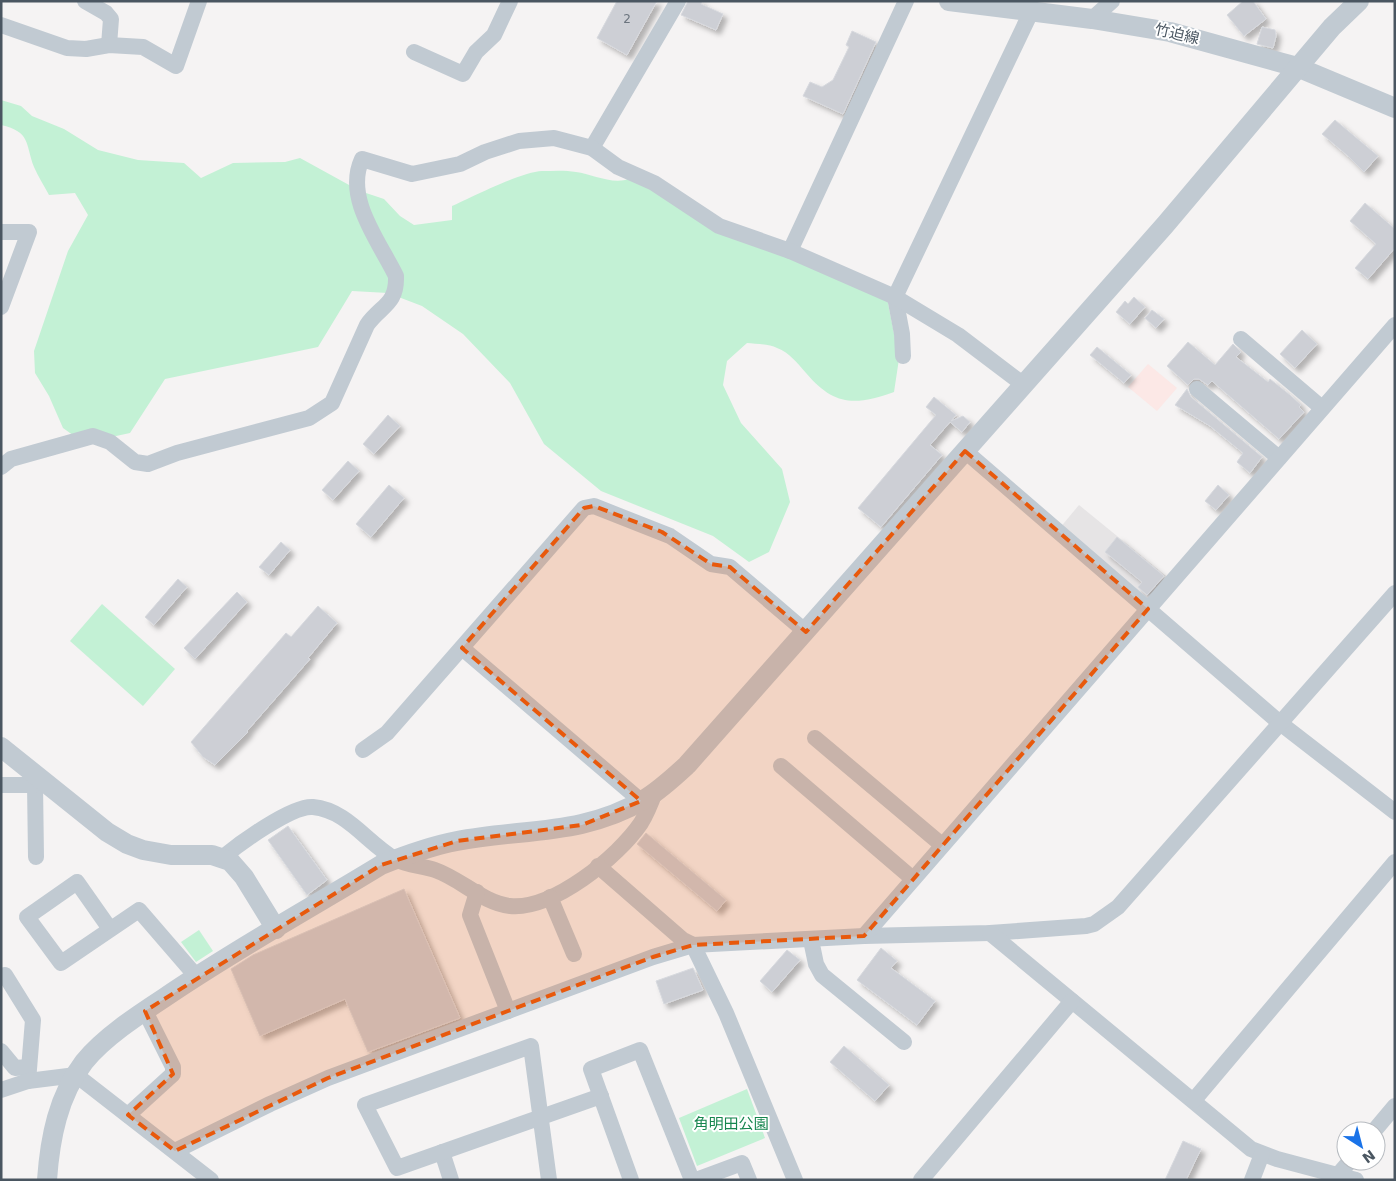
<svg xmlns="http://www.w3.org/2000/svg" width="1396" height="1181" viewBox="0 0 1396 1181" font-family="'DejaVu Sans','Noto Sans JP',sans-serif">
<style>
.education{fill:#e6e4e5}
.medical{fill:#fce8e6}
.green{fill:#c3f1d5}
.building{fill:#cdcfd5;stroke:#d7d9de;filter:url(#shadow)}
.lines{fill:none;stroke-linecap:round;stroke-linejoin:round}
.minor{stroke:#c1cad2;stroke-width:16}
.tertiary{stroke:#c1cad2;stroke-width:20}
.marked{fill:#e8590c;fill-opacity:0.2;stroke:#e8590c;stroke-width:4;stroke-dasharray:10 6;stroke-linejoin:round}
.labels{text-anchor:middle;stroke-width:4;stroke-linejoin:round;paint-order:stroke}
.number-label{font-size:12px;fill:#6b747e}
.street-label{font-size:15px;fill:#4a5661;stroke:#fff}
.park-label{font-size:15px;fill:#17864f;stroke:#fff}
</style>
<defs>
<filter id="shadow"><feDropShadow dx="4.5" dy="4.5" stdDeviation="2.5" flood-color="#0004"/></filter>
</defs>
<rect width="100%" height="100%" fill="#f5f3f3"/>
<path class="education" d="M 1079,505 L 1166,576 L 1145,601 L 1059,529 Z"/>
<path class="medical" d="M 1148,364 L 1177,388 L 1157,411 L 1128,387 Z"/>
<g class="green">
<path d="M 1,100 L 21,106 L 32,116 L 64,129 L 98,150 L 138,160 L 184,163 L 201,178 L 233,163 L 285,162 L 300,158 L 360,191 L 384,199 L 400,216 L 414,225 L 452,220 L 452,206 C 472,197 521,172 542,171 C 553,171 565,170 576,172 C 593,174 616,187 632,177 L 814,266 L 887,298 L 899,359 L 894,392 C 855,406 834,406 806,373 C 797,363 790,353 777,348 C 769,344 756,344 747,343 L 727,361 L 723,385 L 741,423 L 782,469 L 790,502 L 769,552 L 749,562 L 713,536 L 601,491 L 544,444 L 510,383 L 463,334 L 422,306 L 388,293 L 352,291 L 318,347 L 165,379 L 130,433 L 84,443 L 63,428 L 49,396 L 35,373 L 34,351 L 68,251 L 88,215 L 75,193 L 49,195 C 44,186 38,176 34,167 C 25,143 31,132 1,125 Z"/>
<path d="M 102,604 L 175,669 L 143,706 L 70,641 Z"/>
<path d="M 199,930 L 213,951 L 196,962 L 181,942 Z"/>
<path d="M 747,1089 L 765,1138 L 697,1166 L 679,1118 Z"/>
</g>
<g class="building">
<path d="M 617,1 L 657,1 L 627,55 L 597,38 Z"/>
<path d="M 688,1 L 702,1 L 701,4 L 723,14 L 716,30 L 681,15 Z"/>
<path d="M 1243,1 L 1253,1 L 1266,19 L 1244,36 L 1227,15 Z"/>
<path d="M 1262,27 L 1275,30 L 1276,36 L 1273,48 L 1257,44 Z"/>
<path d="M 852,31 L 876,42 L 843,114 L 803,96 L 810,82 L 822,87 L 833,80 L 849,47 L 846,45 Z"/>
<path d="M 1335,120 L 1378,156 L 1364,172 L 1348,156 L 1322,134 Z"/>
<path d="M 1365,203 L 1395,229 L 1395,248 L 1368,279 L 1355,268 L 1376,244 L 1350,221 Z"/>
<path d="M 1134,297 L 1145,307 L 1130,324 L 1116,312 L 1125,301 L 1128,304 Z"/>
<path d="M 1152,310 L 1164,319 L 1156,328 L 1145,318 Z"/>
<path d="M 1302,330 L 1317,344 L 1295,368 L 1280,354 Z"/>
<path d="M 1188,342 L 1215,365 L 1233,344 L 1241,352 L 1236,357 L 1268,382 L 1270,379 L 1290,395 L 1301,405 L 1299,407 L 1304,412 L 1279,439 L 1212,381 L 1208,385 L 1199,379 L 1194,379 L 1188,385 L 1167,366 Z"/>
<path d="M 1097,347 L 1131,375 L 1124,383 L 1090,355 Z"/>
<path d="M 1187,389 L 1191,397 L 1262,457 L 1250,473 L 1237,462 L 1243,453 L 1210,426 L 1175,405 Z"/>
<path d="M 934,397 L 956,415 L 951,421 L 963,416 L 970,422 L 962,432 L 950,422 L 930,445 L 942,455 L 881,527 L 858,508 L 936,415 L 926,407 Z"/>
<path d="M 388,415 L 400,426 L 374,454 L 363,444 Z"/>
<path d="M 348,461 L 359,471 L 333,500 L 322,490 Z"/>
<path d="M 389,485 L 404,498 L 371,537 L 356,524 Z"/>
<path d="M 1218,485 L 1229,495 L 1216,510 L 1205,501 Z"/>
<path d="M 1117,537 L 1164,576 L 1147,595 L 1138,587 L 1142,582 L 1105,552 Z"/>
<path d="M 281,542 L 290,550 L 269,575 L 259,567 Z"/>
<path d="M 178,579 L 187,587 L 154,625 L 145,617 Z"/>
<path d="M 237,592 L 247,602 L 195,659 L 184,648 Z"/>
<path d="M 318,606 L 337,623 L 308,658 L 310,659 L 247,731 L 248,732 L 215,765 L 203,757 L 191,742 L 286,633 L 291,637 Z"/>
<path d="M 288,826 L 327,880 L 307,895 L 268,840 Z"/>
<path d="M 646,833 L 726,900 L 717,911 L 637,844 Z"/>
<path d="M 404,889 L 460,1018 L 368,1052 L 345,999 L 260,1036 L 231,969 L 253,955 Z"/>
<path d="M 881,948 L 897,961 L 891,968 L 935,1001 L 917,1025 L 857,980 Z"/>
<path d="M 787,950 L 800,960 L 772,992 L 760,981 Z"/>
<path d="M 693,968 L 703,990 L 664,1004 L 656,981 Z"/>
<path d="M 844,1046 L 889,1085 L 875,1101 L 830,1062 Z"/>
<path d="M 1183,1141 L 1201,1149 L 1186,1180 L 1165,1180 Z"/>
</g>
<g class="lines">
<g class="minor">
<path d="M 85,1 L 106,13 L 111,19 L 109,45"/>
<path d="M 1092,19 L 1112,1"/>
<path d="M 1,25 L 67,48 L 86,49 L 109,45 L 143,47 L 176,66 L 199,1"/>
<path d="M 414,52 L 463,74 L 476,52 L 494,35 L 510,1"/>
<path d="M 592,148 L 678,1"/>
<path d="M 1,232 L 29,232 L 1,307"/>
<path d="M 790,251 L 906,1"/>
<path d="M 1241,339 L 1322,408"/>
<path d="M 903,356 L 902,334 L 895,297 L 1031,12"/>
<path d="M 1197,389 L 1279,458"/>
<path d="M 965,451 L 1280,723 L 1395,812"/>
<path d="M 1,467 L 11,459 L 93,436 L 110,442 L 135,462 L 148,464 L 177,453 L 309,418 L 332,403 L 367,325 C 381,305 397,305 396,276 C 379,241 344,198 362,159 L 412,174 L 460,164 L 485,152 L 519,141 L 554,138 L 592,148 L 618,167 L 654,183 L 719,226 L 790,251 L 895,297 L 958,335 L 1024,385"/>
<path d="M 462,648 L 641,801"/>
<path d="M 815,738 L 942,845"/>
<path d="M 363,750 L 387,733 L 584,508 L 594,506 L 670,536 L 711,564 L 730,567 L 806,632"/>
<path d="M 781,766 L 913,879"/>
<path d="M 35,784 L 36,857"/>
<path d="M 1,785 L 34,785 L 40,780"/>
<path d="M 222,858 C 239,844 292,805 313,807 C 347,810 367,843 395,859 C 407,865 423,866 435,870 C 461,879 483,903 510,906 C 553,910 618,857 641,823 C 647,813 651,803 655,792"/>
<path d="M 598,866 L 683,940 L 693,945 L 864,936 L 990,933 L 1086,926 L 1094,924 L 1118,907 L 1395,593"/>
<path d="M 477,892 L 470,915 L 508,1011"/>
<path d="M 550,897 L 574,954"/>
<path d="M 110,929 L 77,882 L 27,917 L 61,963 L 139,910 L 196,976"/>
<path d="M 990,933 L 1251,1149 L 1277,1159 L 1356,1180"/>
<path d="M 864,936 L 1395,325"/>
<path d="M 811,940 L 816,964 L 822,975 L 904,1042"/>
<path d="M 5,975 L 33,1020 L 28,1081"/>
<path d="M 1,1051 L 15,1068 L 28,1067"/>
<path d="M 1,1090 L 28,1081 L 76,1075 L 211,1180"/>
<path d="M 1194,1100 L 1395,862"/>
<path d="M 128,1115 L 173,1074 L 173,1067 L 145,1011"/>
<path d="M 1374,1131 L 1395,1106"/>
<path d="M 175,1151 L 270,1104 L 328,1078 L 653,957 L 693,945 L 726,1013 L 795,1180"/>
<path d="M 442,1152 L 451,1180"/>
<path d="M 1338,1175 L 1350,1161"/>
<path d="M 549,1180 L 531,1046 L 365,1105 L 397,1168 L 601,1096"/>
<path d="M 631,1180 L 591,1069 L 640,1050 L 692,1180"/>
<path d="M 696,1180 L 742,1163 L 749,1180"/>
<path d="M 921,1180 L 1072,1001"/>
<path d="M 1252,1180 L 1262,1154"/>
</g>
<g class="tertiary">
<path d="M 949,1 L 1092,19 L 1170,32 L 1297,67 L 1395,108"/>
<path d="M 1,747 L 107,832 L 127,844 L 143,850 L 171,855 L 212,855 L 230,861 L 244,877 L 276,929"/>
<path d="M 47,1180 C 50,1138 58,1096 84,1062 C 103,1038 138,1015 164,998 C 234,950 309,909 381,865 C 406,855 431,846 457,841 C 524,828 583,836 645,799 C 660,790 674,777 687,765 L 1165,225 L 1332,27 L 1359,1"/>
</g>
</g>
<path class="marked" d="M 965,451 L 1148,609 L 864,936 L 693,945 L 653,957 L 328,1078 L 175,1151 L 128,1115 L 173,1074 L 145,1011 L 381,865 L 457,841 L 582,825 L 641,801 L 462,648 L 584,508 L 594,506 L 662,532 L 711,564 L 730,567 L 806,632 Z"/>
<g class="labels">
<g class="number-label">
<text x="627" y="23">2</text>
</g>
<g class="street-label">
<text transform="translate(1177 34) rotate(13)" y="5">竹迫線</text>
</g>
<g class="park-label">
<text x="731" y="1129">角明田公園</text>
</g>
</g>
<rect width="1396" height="1181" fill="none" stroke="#4a5661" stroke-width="5"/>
<g transform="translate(1361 1146) rotate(144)"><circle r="24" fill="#ffffff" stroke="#b7bbc0"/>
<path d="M0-4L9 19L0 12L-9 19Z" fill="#1a73e8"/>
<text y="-8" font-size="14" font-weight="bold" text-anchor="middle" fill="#4a5661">N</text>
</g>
</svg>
